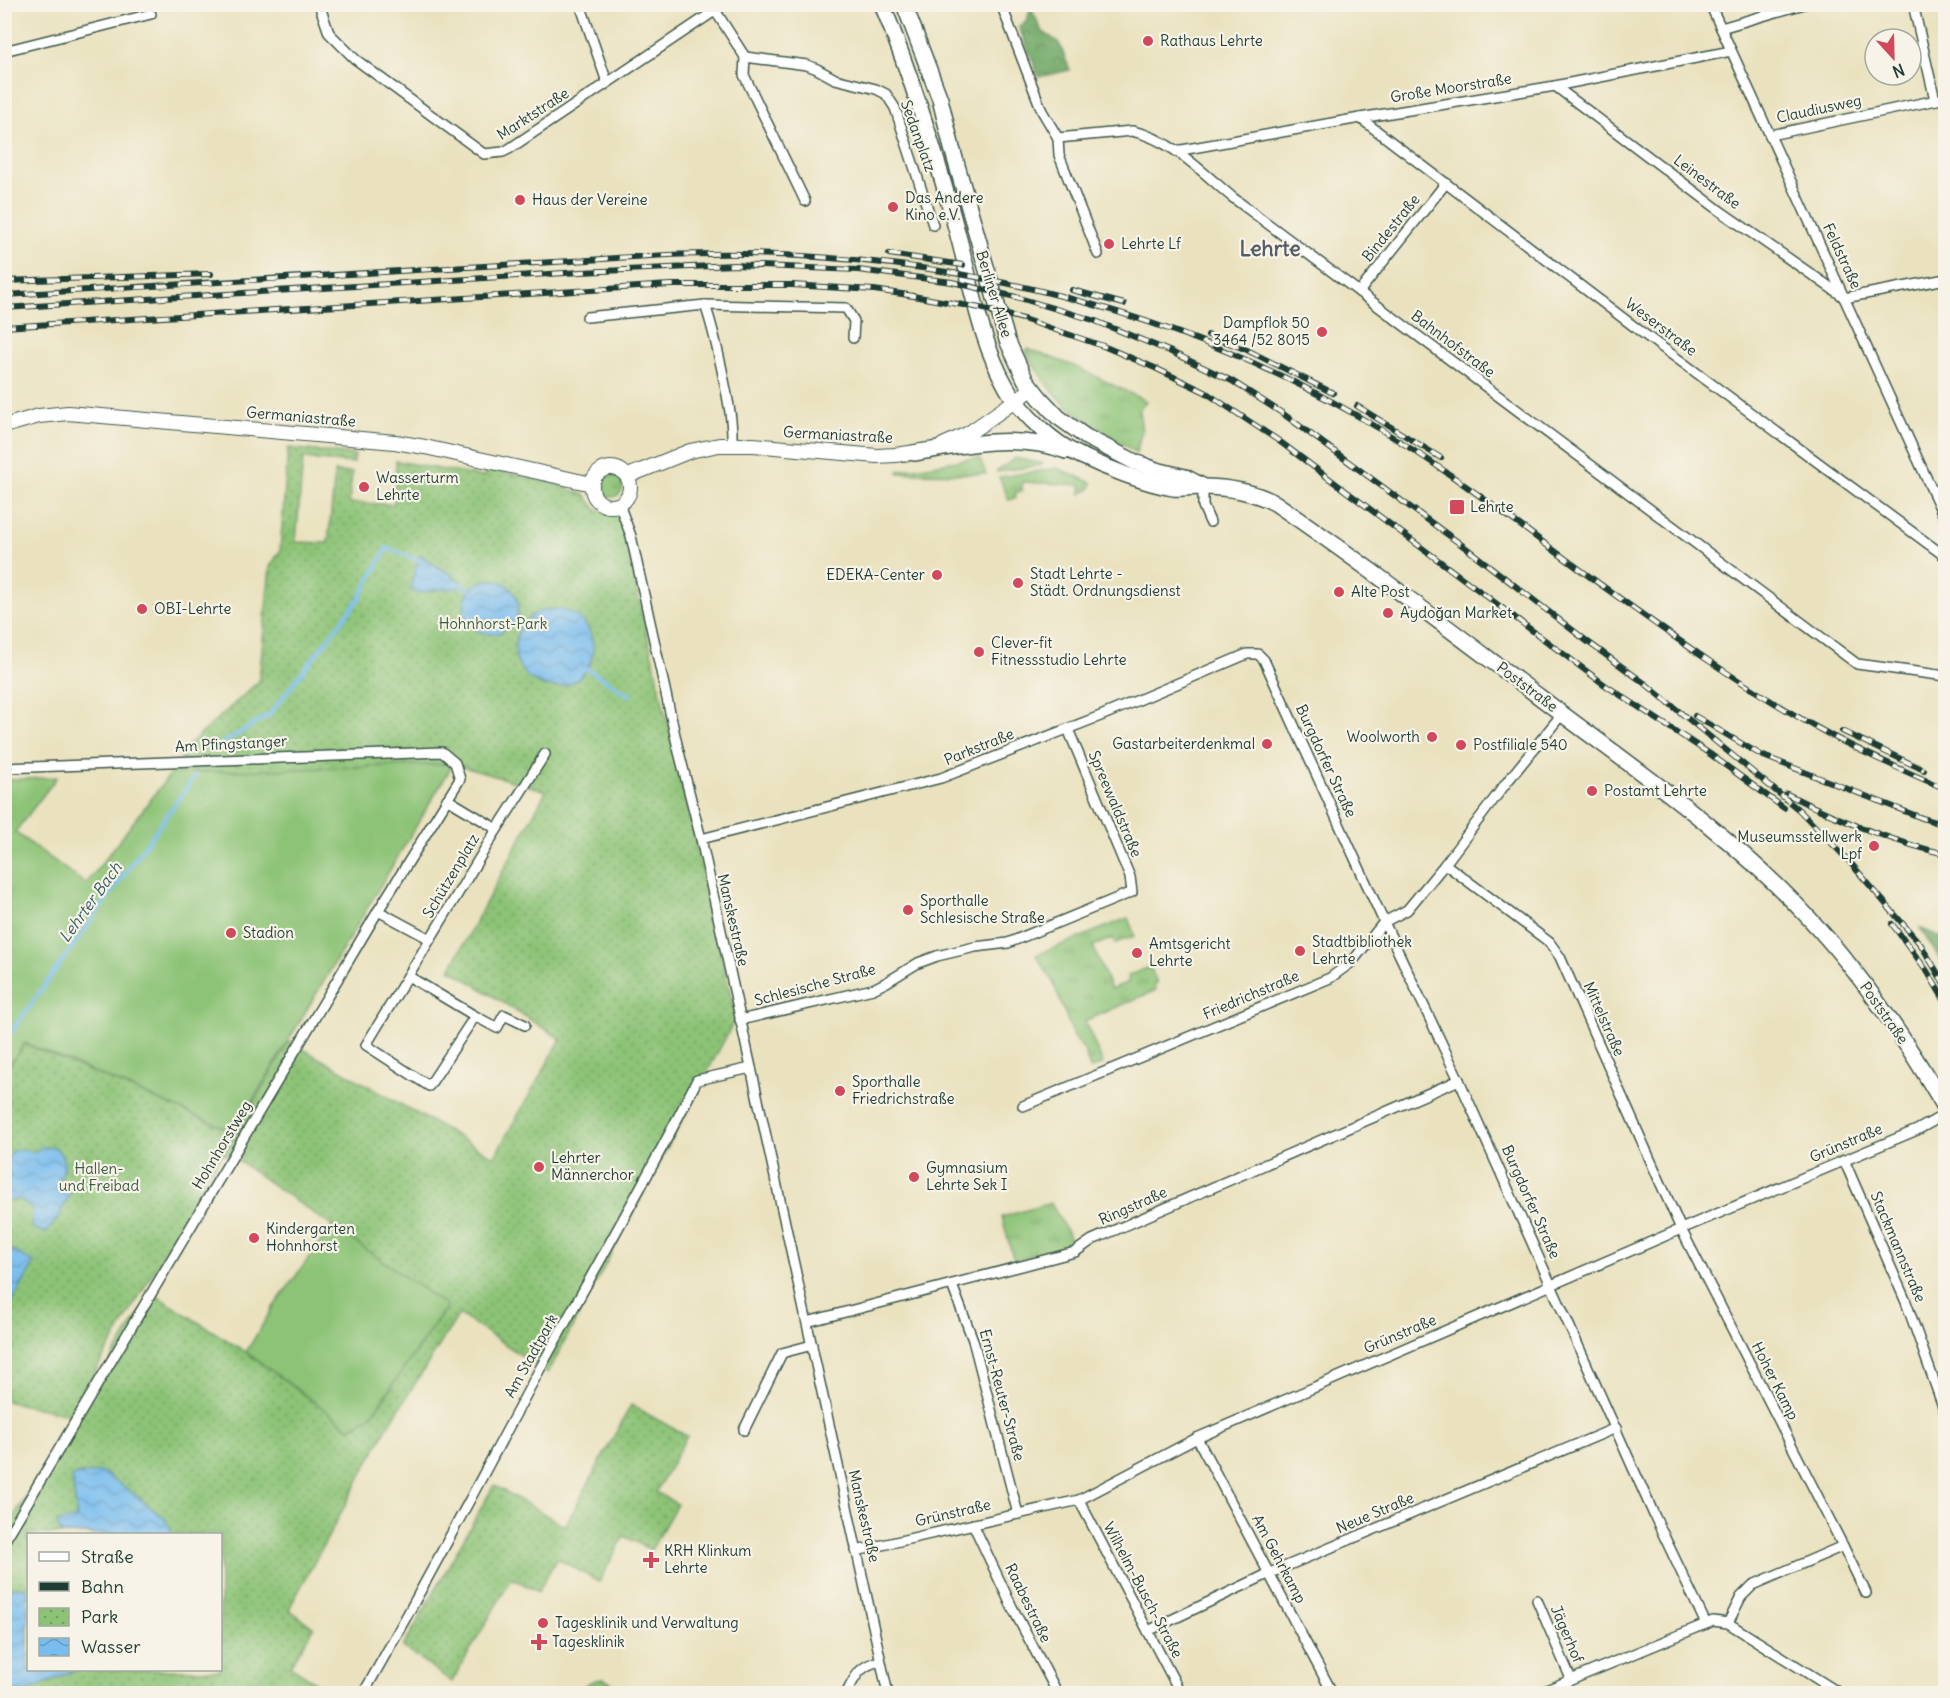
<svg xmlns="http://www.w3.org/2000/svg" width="1950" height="1698" viewBox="0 0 1950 1698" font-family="Delius,sans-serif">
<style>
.grass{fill:url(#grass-tufts);stroke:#568055;stroke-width:1.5}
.forest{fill:url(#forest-crowns);stroke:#48734e;stroke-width:1.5}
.park{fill:url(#park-dots);stroke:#568055;stroke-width:1.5;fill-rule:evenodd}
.pitch{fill:#8cc376;stroke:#568055;stroke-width:1.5}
.water{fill:url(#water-waves);stroke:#4c7d92;stroke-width:1.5}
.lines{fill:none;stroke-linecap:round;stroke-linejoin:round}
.stream{stroke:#79bdef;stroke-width:4}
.street-casing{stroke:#3d5649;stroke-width:12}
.secondary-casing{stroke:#3d5649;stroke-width:16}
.primary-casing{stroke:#3d5649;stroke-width:18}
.street{stroke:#fff;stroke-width:9}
.secondary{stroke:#fff;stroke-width:14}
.primary{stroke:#fff;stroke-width:15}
.rail-casing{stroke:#1f3d34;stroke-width:6}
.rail{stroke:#f7f3e8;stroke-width:4;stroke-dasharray:11;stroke-linecap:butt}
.poi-dot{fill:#d1495b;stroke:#f7f3e8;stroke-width:2}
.labels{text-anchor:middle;stroke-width:4.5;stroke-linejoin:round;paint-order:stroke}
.poi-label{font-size:15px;fill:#1f3d34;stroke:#f7f3e8;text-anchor:start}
.street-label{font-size:15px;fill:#1f3d34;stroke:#f7f3e8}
.park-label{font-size:15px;fill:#3a5e44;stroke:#f7f3e8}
.water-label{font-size:16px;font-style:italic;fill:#365d63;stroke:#f7f3e8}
.district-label{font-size:21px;font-weight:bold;fill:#555e67;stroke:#f7f3e8}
</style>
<defs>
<pattern id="grass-tufts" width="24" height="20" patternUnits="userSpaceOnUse" patternTransform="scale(1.5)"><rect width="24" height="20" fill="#8cc376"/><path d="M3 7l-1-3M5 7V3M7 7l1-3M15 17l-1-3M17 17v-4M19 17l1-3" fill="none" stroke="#72a062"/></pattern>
<pattern id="forest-crowns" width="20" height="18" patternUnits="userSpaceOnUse" patternTransform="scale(1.5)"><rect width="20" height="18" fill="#71a967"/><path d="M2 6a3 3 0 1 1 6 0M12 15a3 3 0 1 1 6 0" fill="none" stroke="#5c8b56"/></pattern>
<pattern id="park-dots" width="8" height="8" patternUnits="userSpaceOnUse" patternTransform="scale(1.5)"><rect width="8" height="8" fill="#8cc376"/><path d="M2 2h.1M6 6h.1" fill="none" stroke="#72a062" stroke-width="1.8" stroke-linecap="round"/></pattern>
<pattern id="water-waves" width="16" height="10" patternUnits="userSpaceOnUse" patternTransform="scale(1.5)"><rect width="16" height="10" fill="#79bdef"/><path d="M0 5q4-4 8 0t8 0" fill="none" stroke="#639bc2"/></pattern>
</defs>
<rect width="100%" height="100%" fill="#f7f3e8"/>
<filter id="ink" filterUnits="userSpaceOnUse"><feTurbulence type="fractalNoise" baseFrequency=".0167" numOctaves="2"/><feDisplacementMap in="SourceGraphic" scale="12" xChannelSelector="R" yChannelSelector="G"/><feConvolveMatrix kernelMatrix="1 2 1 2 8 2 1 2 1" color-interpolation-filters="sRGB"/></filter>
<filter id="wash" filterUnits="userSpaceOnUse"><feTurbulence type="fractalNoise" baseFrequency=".008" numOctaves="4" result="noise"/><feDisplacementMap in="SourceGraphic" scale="24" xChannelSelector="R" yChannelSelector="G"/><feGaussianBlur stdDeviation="1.35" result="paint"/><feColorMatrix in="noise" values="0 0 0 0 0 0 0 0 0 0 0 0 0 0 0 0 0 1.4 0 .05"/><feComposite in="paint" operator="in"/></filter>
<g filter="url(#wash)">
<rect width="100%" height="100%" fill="#eae2bf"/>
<g class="grass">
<path d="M 1028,349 L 1074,366 L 1146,401 L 1139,410 L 1142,431 L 1136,453 L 1065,405 L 1044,381 L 1025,351 Z"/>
<path d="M 979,457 L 986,474 L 898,473 L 898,471 Z"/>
<path d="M 1015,458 L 1042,463 L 1042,465 L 996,472 Z"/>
<path d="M 1057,468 L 1092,483 L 1091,488 L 1081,494 L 1081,485 L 1022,482 L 1022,491 L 1015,493 L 1016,497 L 1009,500 L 999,477 Z"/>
<circle cx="612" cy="486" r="11"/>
<path d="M 1128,918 L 1135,936 L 1115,943 L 1113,938 L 1093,946 L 1111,989 L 1129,982 L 1127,976 L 1150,967 L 1157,983 L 1154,984 L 1156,990 L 1085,1021 L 1103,1064 L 1090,1069 L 1084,1050 L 1074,1037 L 1053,982 L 1036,955 Z"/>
<path d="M 1051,1203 L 1074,1245 L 1014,1261 L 1002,1217 Z"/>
<path d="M 604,1679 L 627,1693 L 578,1693 C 585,1683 591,1680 604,1679 Z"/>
</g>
<g class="forest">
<path d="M 1030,10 L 1032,10 L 1042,31 L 1059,43 L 1070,70 L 1039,77 L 1019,27 L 1027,21 Z"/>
<path d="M 1920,928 L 1945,939 L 1945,967 Z"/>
</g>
<g class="park">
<path d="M 288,448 L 355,455 L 354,463 L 303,459 L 296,542 L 328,543 L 335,472 L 352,473 L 349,503 L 394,504 L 396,461 L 483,477 L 488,469 L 549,482 L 585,495 L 597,510 L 619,513 L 736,1018 L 548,1373 L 459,1314 L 387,1428 L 289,1609 L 314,1628 L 290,1666 L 332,1693 L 5,1693 L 4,1532 L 152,1293 L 246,1352 L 350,1428 L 372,1415 L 447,1306 L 234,1158 L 224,1154 L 289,1041 L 494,1157 L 561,1039 L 450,969 L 546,791 L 453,764 L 192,773 L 179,754 L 259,681 L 270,567 L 280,551 ZM 28,1534 L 220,1534 L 220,1670 L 28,1670 Z"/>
<path d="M 25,1044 L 235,1132 L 70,1415 L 5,1401 L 5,1071 Z"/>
<path d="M 631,1405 L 687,1436 L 656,1492 L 677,1504 L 651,1550 L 624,1536 L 599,1582 L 557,1558 L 538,1592 L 512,1578 L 452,1682 L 403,1647 L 494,1485 L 565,1526 Z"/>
</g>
<g class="pitch">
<path d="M 453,764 L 234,1132 L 25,1043 L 5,1071 L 5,780 L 57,777 L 15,832 L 86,884 L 171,773 Z"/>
<path d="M 332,1226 L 447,1306 L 371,1416 L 350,1428 L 246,1352 L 272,1309 Z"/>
</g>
<g class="water">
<path d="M 420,555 L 462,582 L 458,588 C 451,589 445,588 438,589 C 427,590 420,597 410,588 Z"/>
<circle cx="491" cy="607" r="27"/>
<circle cx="554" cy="648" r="39"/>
<path d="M 41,1147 L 55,1147 C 68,1162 65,1167 58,1185 L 71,1191 L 58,1218 L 46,1233 L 31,1227 L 33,1210 L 20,1199 L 6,1201 C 4,1190 5,1186 10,1176 L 6,1161 L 13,1151 L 24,1149 L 33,1153 Z"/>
<path d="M 5,1246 L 34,1263 L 5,1315 Z"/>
<path d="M 103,1472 L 134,1494 L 165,1519 L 173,1534 L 62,1534 L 56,1523 L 77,1518 L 72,1476 Z"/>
<path d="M 12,1587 L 28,1588 L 28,1670 L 75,1670 L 24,1693 L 5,1693 L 5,1599 Z"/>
</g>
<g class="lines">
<g class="stream">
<path d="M 461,584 L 469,589"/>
<path d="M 515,620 L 522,625"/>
<path d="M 587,669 L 630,695"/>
<path d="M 222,744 L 269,715 L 359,599 L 387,548 L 418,560"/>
<path d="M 4,1042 L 195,776"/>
</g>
</g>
</g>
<g filter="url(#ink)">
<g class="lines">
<defs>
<g id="street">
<path d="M 319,4 L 329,33 L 355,59 L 484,154 L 503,152 L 509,149 L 725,4"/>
<path d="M 580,4 L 607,82"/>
<path d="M 711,4 L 745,57"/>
<path d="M 1001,4 L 1042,111 L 1058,138 L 1059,155 L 1098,254"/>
<path d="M 1710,4 L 1946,521"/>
<path d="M 1913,4 L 1935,100"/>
<path d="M 1721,28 L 1804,4"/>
<path d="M 4,51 L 151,14"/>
<path d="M 1555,86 L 1723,213 L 1844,297"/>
<path d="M 1360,118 L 1644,334 L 1946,557"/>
<path d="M 1770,135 L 1946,98"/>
<path d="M 1058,138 L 1132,131 C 1171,139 1202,172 1232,197 L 1857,664 L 1946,676"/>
<path d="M 1176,151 L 1360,118 L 1555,86 L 1731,51"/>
<path d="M 805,201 L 744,75 L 745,57 L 807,65 L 817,69 L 835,79 L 876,89 L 886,94 L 895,108 L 933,225"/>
<path d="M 1359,292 L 1446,183"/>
<path d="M 1844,298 L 1946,279"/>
<path d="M 705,305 C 713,327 717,348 722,370 C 727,396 733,419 732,445"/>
<path d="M 587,317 L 705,305 L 846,308 L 854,321 L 853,338"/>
<path d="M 1203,487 L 1203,506 L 1210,522"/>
<path d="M 619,504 L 631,536 L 677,744 L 701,839 L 888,1694"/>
<path d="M 4,768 L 442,752 L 455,763 L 460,779 L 378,911 L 4,1542"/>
<path d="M 447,799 L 497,829"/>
<path d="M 701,839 L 941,778 L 1103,715 L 1247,654 L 1258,654 L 1264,660 L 1384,922 L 1459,1080 L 1655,1517 L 1706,1624"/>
<path d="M 1445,864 L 1549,942 L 1560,957 L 1681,1229 L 1843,1546 L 1753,1585 L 1741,1597 L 1728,1623"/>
<path d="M 378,911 L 430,939"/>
<path d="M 408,976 L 475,1016 L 429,1086 L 366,1045 L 494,834 L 545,754"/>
<path d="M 475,1016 L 497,1028 L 504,1015 L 525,1025"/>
<path d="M 740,1020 L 873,989 L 887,982 L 918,963 L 937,956 L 975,947 L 1008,943 L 1132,892 L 1130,877 L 1068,729"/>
<path d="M 1023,1106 L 1330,978 L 1352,962 L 1384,922 L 1407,910 L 1445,864 L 1507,782 L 1562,714"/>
<path d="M 1844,1160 L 1906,1302 L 1946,1415"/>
<path d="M 952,1285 L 973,1340 L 1018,1514"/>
<path d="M 807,1322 L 1075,1252 L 1092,1240 L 1459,1080"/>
<path d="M 744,1430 L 782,1353 L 812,1345"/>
<path d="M 1197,1438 L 1333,1694"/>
<path d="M 1079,1500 L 1181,1694"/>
<path d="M 973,1524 L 1012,1607 L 1058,1694"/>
<path d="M 1843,1546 L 1866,1593"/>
<path d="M 856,1551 L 1079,1500 L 1197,1438 L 1681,1229 L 1917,1130 L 1946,1114"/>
<path d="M 1537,1600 L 1571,1679"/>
<path d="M 1148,1631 L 1270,1573 L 1616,1428"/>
<path d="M 363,1694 C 425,1586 482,1476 541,1367 C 593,1271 649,1177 697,1080 L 751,1068"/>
<path d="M 846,1694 C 856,1675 859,1666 880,1661"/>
<path d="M 1537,1694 L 1713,1621 L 1728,1623 L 1841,1694"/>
</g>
<g id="secondary">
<path d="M 4,426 L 39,416 L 68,413 L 395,442 L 425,447 L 592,484"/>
<path d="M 943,445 L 969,433 L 1032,389"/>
<circle cx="611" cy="487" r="19"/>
<path d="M 628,476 L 690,451 L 719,445 L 753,445 L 877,456 L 895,455 L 924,451"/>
</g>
<g id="primary">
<path d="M 882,4 C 912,78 935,151 956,228 C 971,281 979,339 1007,388 C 1021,413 1053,443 1079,455 C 1106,468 1144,483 1173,488 C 1182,489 1192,487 1201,487 C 1226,487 1252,491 1275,503 C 1366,565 1453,632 1541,698 C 1632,767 1729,832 1807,916 C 1862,974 1906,1040 1946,1109"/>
<path d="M 904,4 L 940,99 L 952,148 L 1007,340 L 1025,379 L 1040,398 L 1058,417 L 1086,437 L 1135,462 L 1156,470 L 1185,477 L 1202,486"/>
<path d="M 914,453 C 964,445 1016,433 1066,451"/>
</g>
</defs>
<use href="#street" class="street-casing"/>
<use href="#secondary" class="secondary-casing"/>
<use href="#primary" class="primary-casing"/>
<use href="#street" class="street"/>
<use href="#secondary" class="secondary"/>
<use href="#primary" class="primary"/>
<defs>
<g id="rail">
<path d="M 889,254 L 963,265"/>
<path d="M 4,281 L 211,274"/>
<path d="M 1072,290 L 1124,304"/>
<path d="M 4,295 C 147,287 290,278 432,269 C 484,266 537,263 589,260 C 641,256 693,253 745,254 C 958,257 1170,309 1356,415 C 1444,465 1522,528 1604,587 C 1675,638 1746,689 1823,731 C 1863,753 1904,771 1946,789"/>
<path d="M 4,308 L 581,272 L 734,265 L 858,270 L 952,282 L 1016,297 L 1093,320 L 1169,351 L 1232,381 L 1282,413 L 1466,548 L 1588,642 L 1647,685 L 1799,810 L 1848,860 L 1921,945 L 1946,987"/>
<path d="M 4,327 L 670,285 L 792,285 L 874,290 L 902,294 L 980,308 L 1023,319 L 1103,346 L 1155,368 L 1205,392 L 1279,441 L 1605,685 L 1710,754 L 1784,808"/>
<path d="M 1208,335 L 1247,350 L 1333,393"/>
<path d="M 1357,406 L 1441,458"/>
<path d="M 1695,716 L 1761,755 L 1922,818 L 1946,825"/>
<path d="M 1842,731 L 1924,770"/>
<path d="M 1787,794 C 1837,819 1891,842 1946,854"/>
<path d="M 1892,924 L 1927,971 L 1946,1003"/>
</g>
</defs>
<use href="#rail" class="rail-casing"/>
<use href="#rail" class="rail"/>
</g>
</g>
<g class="poi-dot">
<circle cx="1148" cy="41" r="6"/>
<circle cx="520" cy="200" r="6"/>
<circle cx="893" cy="207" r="6"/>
<circle cx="1109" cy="244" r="6"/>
<circle cx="1322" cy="332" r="6"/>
<circle cx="364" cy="487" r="6"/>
<rect x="1449" y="499" width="16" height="16" rx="3"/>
<circle cx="937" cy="575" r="6"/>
<circle cx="1018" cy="583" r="6"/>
<circle cx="1339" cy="592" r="6"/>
<circle cx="142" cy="609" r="6"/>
<circle cx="1388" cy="613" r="6"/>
<circle cx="979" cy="652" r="6"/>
<circle cx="1432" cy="737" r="6"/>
<circle cx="1267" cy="744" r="6"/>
<circle cx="1461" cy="745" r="6"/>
<circle cx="1592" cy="791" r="6"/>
<circle cx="1874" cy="846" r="6"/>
<circle cx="908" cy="910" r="6"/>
<circle cx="231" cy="933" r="6"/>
<circle cx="1300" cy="951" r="6"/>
<circle cx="1137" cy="953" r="6"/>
<circle cx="840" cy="1091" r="6"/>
<circle cx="539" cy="1167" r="6"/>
<circle cx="914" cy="1177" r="6"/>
<circle cx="254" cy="1238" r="6"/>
<path d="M648 1551h6v6h6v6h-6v6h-6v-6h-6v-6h6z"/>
<circle cx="543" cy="1623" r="6"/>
<path d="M536 1633h6v6h6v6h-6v6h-6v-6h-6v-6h6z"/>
</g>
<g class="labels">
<g class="poi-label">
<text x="1160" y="46">Rathaus Lehrte</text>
<text x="905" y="203">Das Andere<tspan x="905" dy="17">Kino e.V.</tspan></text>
<text x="532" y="205">Haus der Vereine</text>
<text x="1121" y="249">Lehrte Lf</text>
<text x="1310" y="328" text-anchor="end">Dampflok 50<tspan x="1310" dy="17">3464 /52 8015</tspan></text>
<text x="376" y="483">Wasserturm<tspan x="376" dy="17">Lehrte</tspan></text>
<text x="1470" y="512">Lehrte</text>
<text x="1030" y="579">Stadt Lehrte -<tspan x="1030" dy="17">Städt. Ordnungsdienst</tspan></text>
<text x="925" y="580" text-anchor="end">EDEKA-Center</text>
<text x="1351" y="597">Alte Post</text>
<text x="154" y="614">OBI-Lehrte</text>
<text x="1400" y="618">Aydoğan Market</text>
<text x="991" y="648">Clever-fit<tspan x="991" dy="17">Fitnessstudio Lehrte</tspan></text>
<text x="1420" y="742" text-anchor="end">Woolworth</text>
<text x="1255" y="749" text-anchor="end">Gastarbeiterdenkmal</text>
<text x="1473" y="750">Postfiliale 540</text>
<text x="1604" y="796">Postamt Lehrte</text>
<text x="1862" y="842" text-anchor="end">Museumsstellwerk<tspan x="1862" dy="17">Lpf</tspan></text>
<text x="920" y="906">Sporthalle<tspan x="920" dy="17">Schlesische Straße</tspan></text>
<text x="243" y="938">Stadion</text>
<text x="1312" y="947">Stadtbibliothek<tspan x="1312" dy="17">Lehrte</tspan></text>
<text x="1149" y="949">Amtsgericht<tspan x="1149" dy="17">Lehrte</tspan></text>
<text x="852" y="1087">Sporthalle<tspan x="852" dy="17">Friedrichstraße</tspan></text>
<text x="551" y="1163">Lehrter<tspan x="551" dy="17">Männerchor</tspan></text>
<text x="926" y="1173">Gymnasium<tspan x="926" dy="17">Lehrte Sek I</tspan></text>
<text x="266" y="1234">Kindergarten<tspan x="266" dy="17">Hohnhorst</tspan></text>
<text x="664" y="1556">KRH Klinkum<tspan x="664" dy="17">Lehrte</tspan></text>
<text x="555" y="1628">Tagesklinik und Verwaltung</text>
<text x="552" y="1647">Tagesklinik</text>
</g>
<g class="street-label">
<text transform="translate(1451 88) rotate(-9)" y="5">Große Moorstraße</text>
<text transform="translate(1819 109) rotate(-12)" y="5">Claudiusweg</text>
<text transform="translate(533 114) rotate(-33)" y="5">Marktstraße</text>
<text transform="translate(918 136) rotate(70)" y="5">Sedanplatz</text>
<text transform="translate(1707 182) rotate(37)" y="5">Leinestraße</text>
<text transform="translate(1391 228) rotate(-51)" y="5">Bindestraße</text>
<text transform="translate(1842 256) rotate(65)" y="5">Feldstraße</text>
<text transform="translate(994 294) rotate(73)" y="5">Berliner Allee</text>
<text transform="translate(1661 327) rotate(37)" y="5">Weserstraße</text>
<text transform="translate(1453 344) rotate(37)" y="5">Bahnhofstraße</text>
<text transform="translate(301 417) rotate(5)" y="5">Germaniastraße</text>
<text transform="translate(838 435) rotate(3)" y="5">Germaniastraße</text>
<text transform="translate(1527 687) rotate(37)" y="5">Poststraße</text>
<text transform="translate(231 744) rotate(-3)" y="5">Am Pfingstanger</text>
<text transform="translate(979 747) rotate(-22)" y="5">Parkstraße</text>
<text transform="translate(1326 761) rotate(65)" y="5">Burgdorfer Straße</text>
<text transform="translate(1115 804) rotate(67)" y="5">Spreewaldstraße</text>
<text transform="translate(451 876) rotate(-59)" y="5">Schützenplatz</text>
<text transform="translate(733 920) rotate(77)" y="5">Manskestraße</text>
<text transform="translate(815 985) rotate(-15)" y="5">Schlesische Straße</text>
<text transform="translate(1251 995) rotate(-23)" y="5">Friedrichstraße</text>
<text transform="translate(1884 1013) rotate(55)" y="5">Poststraße</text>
<text transform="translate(1604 1019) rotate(66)" y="5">Mittelstraße</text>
<text transform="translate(1846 1143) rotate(-23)" y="5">Grünstraße</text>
<text transform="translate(222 1145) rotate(-59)" y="5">Hohnhorstweg</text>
<text transform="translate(1531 1202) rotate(66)" y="5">Burgdorfer Straße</text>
<text transform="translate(1133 1206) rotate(-24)" y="5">Ringstraße</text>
<text transform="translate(1898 1247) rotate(67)" y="5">Stackmannstraße</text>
<text transform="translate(1400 1334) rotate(-23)" y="5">Grünstraße</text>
<text transform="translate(531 1356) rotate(-61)" y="5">Am Stadtpark</text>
<text transform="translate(1775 1381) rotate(63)" y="5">Hoher Kamp</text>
<text transform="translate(1002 1395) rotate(75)" y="5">Ernst-Reuter-Straße</text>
<text transform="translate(953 1513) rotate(-13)" y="5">Grünstraße</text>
<text transform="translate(1375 1513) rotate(-23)" y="5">Neue Straße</text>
<text transform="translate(864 1516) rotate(77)" y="5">Manskestraße</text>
<text transform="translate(1279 1559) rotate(62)" y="5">Am Gehrkamp</text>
<text transform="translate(1143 1590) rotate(62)" y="5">Wilhelm-Busch-Straße</text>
<text transform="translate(1028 1603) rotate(64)" y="5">Raabestraße</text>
<text transform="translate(1567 1634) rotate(67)" y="5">Jägerhof</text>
</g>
<g class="park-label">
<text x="493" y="629">Hohnhorst-Park</text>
<text x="99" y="1174">Hallen-<tspan x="99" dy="17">und Freibad</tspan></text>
</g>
<g class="water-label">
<text transform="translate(90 902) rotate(-54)" y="6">Lehrter Bach</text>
</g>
<g class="district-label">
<text x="1270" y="256">Lehrte</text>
</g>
</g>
<rect width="1950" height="1698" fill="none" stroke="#f7f3e8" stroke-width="24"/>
<rect x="27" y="1533" width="195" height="138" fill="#f7f3e8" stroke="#a1aaa0" stroke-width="1.5"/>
<rect x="39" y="1552" width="30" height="9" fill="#ffffff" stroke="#a1aaa0" stroke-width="1.5"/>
<text x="81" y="1563" font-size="18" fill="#1f3d34">Straße</text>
<rect x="39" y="1582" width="30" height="9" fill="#1f3d34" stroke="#a1aaa0" stroke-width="1.5"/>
<text x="81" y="1593" font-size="18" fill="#1f3d34">Bahn</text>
<rect x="39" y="1608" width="30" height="18" fill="url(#park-dots)" stroke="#a1aaa0" stroke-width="1.5"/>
<text x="81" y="1623" font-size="18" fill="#1f3d34">Park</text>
<rect x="39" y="1638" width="30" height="18" fill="url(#water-waves)" stroke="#a1aaa0" stroke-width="1.5"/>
<text x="81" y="1653" font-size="18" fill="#1f3d34">Wasser</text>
<g transform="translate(1893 57) rotate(158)"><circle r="28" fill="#f7f3e8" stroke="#a1aaa0" stroke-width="1.5"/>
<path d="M0-4.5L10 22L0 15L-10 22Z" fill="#d1495b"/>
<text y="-9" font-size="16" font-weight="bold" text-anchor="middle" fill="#1f3d34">N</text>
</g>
</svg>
